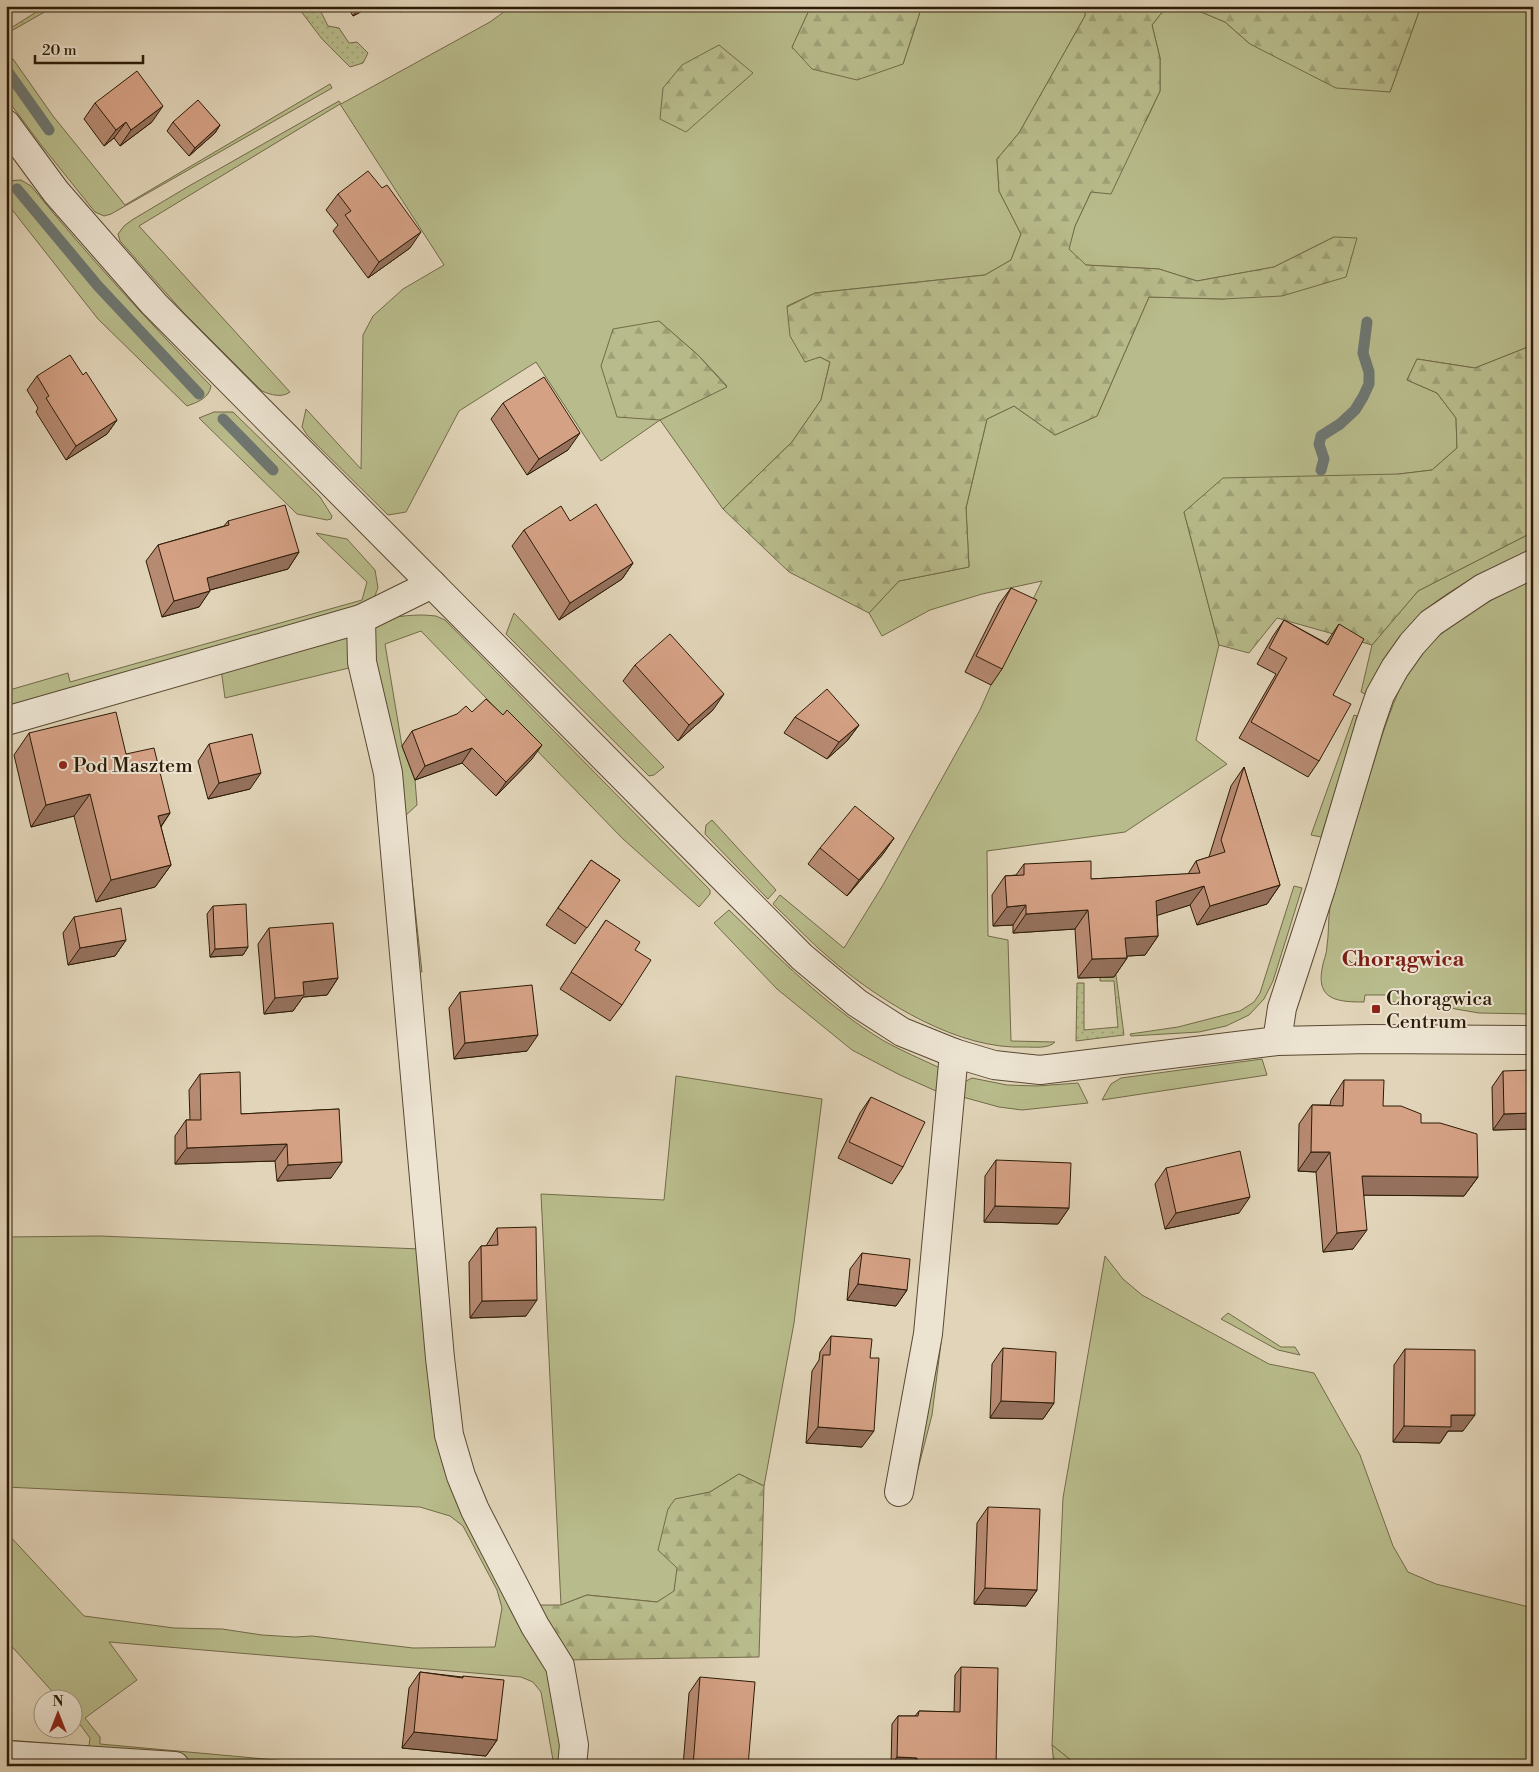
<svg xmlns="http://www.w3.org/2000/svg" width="1539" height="1772" viewBox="0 0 1539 1772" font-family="'Libre Bodoni',serif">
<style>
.grass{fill:#b8bb8b;stroke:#726b48;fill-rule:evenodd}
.forest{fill:url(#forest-firs);stroke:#726b48}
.park{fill:url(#park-dots);stroke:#726b48}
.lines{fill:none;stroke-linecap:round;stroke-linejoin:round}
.stream{stroke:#6e7772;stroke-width:11}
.minor-casing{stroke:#594932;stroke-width:30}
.minor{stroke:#ece3d1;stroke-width:28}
.wall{fill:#b78a72;stroke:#2c1b06}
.shaded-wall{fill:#95715d;stroke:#2c1b06}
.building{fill:#d5a185;stroke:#2c1b06}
.poi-dot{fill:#8f2418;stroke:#ece3d1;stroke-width:2}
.labels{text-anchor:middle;stroke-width:4;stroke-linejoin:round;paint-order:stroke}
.poi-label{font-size:20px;fill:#2c1b06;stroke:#ece3d1;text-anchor:start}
.quarter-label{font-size:22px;font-weight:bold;fill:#7a1f14;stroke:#ece3d1}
</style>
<defs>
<pattern id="forest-firs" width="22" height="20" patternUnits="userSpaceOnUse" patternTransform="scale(1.25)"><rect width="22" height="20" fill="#b8bb8b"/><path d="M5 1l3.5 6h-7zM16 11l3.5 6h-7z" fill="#9ea076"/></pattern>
<pattern id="park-dots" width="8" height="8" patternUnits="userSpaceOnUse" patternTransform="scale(1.25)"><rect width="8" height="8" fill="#b8bb8b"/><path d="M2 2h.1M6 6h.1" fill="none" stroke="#9ea076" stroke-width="1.8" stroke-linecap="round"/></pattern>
</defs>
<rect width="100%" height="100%" fill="#e1d4b8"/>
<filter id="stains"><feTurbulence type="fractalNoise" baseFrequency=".004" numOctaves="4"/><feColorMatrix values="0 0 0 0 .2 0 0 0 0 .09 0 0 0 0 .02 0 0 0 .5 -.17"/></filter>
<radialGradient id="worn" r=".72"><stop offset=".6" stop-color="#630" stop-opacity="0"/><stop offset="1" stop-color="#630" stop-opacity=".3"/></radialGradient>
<g class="grass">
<path d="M 512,6 L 811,6 L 792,48 L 903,64 L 922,6 L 1086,6 L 1085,16 L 1019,133 L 997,159 L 999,191 L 1021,234 L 1011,260 L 985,275 L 815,293 L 787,306 L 805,361 L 820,357 L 830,362 L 821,400 L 792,442 L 723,509 L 660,420 L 601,461 L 536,362 L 459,411 L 406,512 L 388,515 L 307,435 L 302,427 L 306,409 L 361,469 L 363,335 L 373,316 L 403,289 L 444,265 L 340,104 L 139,226 L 290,392 C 282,398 271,395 262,391 L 183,312 L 120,241 L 118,234 L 124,226 L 132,220 L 189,186 L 339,101 L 341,104 L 490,22 ZM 659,321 L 698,355 L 727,386 L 660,420 Z"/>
<path d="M 1167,6 L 1187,6 L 1225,22 L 1250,44 L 1390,92 L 1421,6 L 1533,6 L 1533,345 L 1475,368 L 1417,359 L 1407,380 L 1437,393 L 1456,418 L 1457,448 L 1432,470 L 1399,474 L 1184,512 L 1219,645 L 1196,740 L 1227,764 L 1125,832 L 987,851 L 988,936 L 1008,940 L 1011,1041 L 1055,1042 C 1048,1049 1034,1047 1025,1047 C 959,1050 883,1003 834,962 C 812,944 793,923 773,904 L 780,895 L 844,948 L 883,885 L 980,710 L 991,685 L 1042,581 L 982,594 L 930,610 L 882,636 L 869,613 L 899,581 L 969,567 L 966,508 L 987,419 L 1014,406 L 1055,435 L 1097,416 L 1149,297 L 1223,299 L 1323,283 L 1346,276 L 1334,237 L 1274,267 L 1197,281 L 1159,269 L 1085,265 L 1068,249 L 1075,226 L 1091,192 L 1146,121 L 1160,91 L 1160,58 L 1152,25 Z"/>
<path d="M 13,59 L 53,116 L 125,205 L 330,84 L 332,88 L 111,214 L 104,216 L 95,212 L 42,146 L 6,98 L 6,63 Z"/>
<path d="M 21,180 L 31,186 C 88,256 148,321 211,386 C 209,398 198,402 187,406 L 98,319 L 6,202 L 6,181 Z"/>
<path d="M 214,412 L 233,412 L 320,497 L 332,516 L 331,519 L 327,520 L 297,514 L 199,418 Z"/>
<path d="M 1533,532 L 1533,548 C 1496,566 1457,584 1425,610 C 1399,632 1381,664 1365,694 L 1361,692 L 1372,645 L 1418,591 Z"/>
<path d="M 316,533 L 347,539 L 375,570 L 378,588 L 374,598 L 367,606 L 6,711 L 6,691 L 68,673 L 70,682 L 362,600 L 367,582 Z"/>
<path d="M 1533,580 L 1533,857 L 1529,858 L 1533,903 L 1533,1014 L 1479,1013 L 1415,1002 L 1388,1002 L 1388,995 L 1365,995 L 1364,1002 C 1340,1002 1316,1001 1322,969 C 1323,961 1327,954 1327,946 C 1329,933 1328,920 1330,907 C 1342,866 1355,825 1367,784 C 1380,744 1396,679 1425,649 C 1455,618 1494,597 1533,580 ZM 1353,949 L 1360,956 L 1352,963 L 1345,956 Z"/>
<path d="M 514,613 L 664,767 L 654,775 L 649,776 L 506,634 Z"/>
<path d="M 424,615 L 436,616 L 445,620 L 710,890 L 710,894 L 699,907 L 622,838 L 421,631 L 385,644 L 402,746 L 415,780 L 417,805 L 405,816 L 422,972 L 416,972 L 374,674 C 374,664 371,630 378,624 C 386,616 412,615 424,615 Z"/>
<path d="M 348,631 L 353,667 L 225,698 L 221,669 Z"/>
<path d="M 1354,715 L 1357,716 L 1349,746 L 1321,837 L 1311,835 Z"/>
<path d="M 712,820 L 776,890 L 768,899 L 705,834 L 706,825 Z"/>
<path d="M 1294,886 L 1302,888 L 1273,981 L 1264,999 L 1249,1015 L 1226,1026 L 1199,1032 L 1131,1036 L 1130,1034 L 1178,1027 L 1240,1011 L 1254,1002 L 1260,993 Z"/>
<path d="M 729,910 C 778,957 826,1006 884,1041 C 902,1051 921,1059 940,1068 L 942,1078 L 936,1091 L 900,1075 L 852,1050 L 777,989 L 714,923 Z"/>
<path d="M 1262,1059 L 1267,1075 L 1102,1100 L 1111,1084 L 1121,1078 Z"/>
<path d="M 676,1076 L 822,1099 L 794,1323 L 764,1486 L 739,1474 L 710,1492 L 675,1500 L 678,1568 L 674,1592 L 657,1602 L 587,1595 L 561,1605 L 541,1194 L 664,1200 Z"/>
<path d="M 972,1078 L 1007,1085 L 1037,1086 L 1078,1083 L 1088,1103 L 1022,1110 L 999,1107 L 959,1096 L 964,1082 Z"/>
<path d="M 100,1236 L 420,1249 L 436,1406 L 547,1672 L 562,1756 L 556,1766 L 549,1766 L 553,1760 L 541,1692 L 533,1682 L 521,1677 L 109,1642 L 137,1680 L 85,1718 L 100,1737 L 100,1744 L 342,1766 L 278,1766 L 6,1748 L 6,1740 L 89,1746 L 90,1738 L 73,1715 L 72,1700 L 59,1699 L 6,1640 L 6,1532 L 84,1616 L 174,1628 L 222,1629 L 262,1635 L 295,1637 L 312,1636 L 413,1648 L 495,1647 L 502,1608 L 497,1590 L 463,1526 L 450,1516 L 420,1507 L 6,1487 L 6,1237 Z"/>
<path d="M 1105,1256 L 1123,1279 L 1142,1295 L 1269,1364 L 1314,1373 L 1360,1455 L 1393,1546 L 1408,1572 L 1436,1584 L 1533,1608 L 1533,1766 L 1078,1766 L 1052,1745 L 1063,1498 Z"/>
<path d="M 1228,1313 L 1281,1347 L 1295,1347 L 1300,1355 L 1278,1350 L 1221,1319 Z"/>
<path d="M 941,1343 L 932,1415 L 912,1492 L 938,1350 Z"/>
</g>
<g class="forest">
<path d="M 811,6 L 922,6 L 903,64 L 857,80 L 812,69 L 792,47 Z"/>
<path d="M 1086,6 L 1167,6 L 1152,25 L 1160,58 L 1160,91 L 1111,194 L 1091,192 L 1075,226 L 1069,249 L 1086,265 L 1159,269 L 1197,281 L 1274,267 L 1334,237 L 1357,238 L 1346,277 L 1282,296 L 1223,299 L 1149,297 L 1097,416 L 1055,435 L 1014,406 L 987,419 L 966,508 L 969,567 L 899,581 L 869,613 L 789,572 L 723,509 L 792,442 L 821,400 L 830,362 L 820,357 L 805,362 L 790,336 L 787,307 L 815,293 L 985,275 L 1011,260 L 1021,234 L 999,191 L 997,159 L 1019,133 L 1085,16 Z"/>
<path d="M 1187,6 L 1421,6 L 1390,92 L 1336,88 L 1250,44 L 1225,22 Z"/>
<path d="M 719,45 L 753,73 L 686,132 L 660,119 L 663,88 L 682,65 Z"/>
<path d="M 659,321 L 698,355 L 727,387 L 660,420 L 617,417 L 601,366 L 613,329 Z"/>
<path d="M 1533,345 L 1533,532 L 1418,591 L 1372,645 L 1277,618 L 1249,653 L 1219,645 L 1184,512 L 1223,478 L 1399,474 L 1432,470 L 1457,448 L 1456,418 L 1437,393 L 1407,380 L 1417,359 L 1475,368 Z"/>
<path d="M 739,1474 L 764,1486 L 759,1657 L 562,1660 L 534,1605 L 561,1605 L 587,1595 L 657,1602 L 674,1591 L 677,1568 L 658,1550 L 668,1509 L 675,1499 L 710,1492 Z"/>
<path d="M 1052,1745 L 1078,1766 L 1054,1766 Z"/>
</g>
<g class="park">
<path d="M 46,6 L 55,6 L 6,34 L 6,31 Z"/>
<path d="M 297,6 L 318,6 L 328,26 L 339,28 L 349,43 L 357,42 L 368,53 L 363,63 L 350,67 L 322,39 Z"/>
<path d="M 1116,975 L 1124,1035 L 1076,1041 L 1077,983 L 1084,983 L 1084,1030 L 1118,1027 L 1114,981 L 1100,981 L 1100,977 Z"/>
</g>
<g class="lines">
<g class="stream">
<path d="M 8,72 L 49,130"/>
<path d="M 17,189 L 98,286 L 199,394"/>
<path d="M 223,419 L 273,470"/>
<path d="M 1321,470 L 1324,459 L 1319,444 L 1321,436 L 1340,424 L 1355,410 L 1363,397 L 1369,384 L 1369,372 L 1363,353 L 1367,322"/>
</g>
<defs>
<g id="minor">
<path d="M 6,124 L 56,192 L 154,304 L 802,957 L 857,1003 L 902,1032 L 954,1053 L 994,1065 L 1040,1070 L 1277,1041 L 1370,1039 L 1533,1040"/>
<path d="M 361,619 L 362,662 L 388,773 L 440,1358 L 449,1435 L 461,1476 L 475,1510 L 535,1626 L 560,1666 L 574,1745 L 572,1766"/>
<path d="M 6,721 L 361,619 L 432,584"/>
<path d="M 1277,1041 L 1282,1008 L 1321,888 L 1370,724 L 1380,695 L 1395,668 L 1412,644 L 1431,623 L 1483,588 L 1533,564"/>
<path d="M 899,1492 L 928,1334 L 954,1053"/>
<path d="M 6,1755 L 175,1766"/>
</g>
</defs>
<use href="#minor" class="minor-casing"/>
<use href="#minor" class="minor"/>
</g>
<g class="wall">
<path d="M 347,6 L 372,6 L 353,16 Z"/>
<path d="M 397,6 L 412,6 L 400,12 Z"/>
<path d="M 95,103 L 152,122 L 120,146 L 114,138 L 104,146 L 84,119 Z"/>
<path d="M 173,122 L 220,125 L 215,133 L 189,156 L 167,131 Z"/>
<path d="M 382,188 L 410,248 L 368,278 L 333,231 L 338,225 L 326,210 L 338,194 Z"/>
<path d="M 83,375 L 117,420 L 107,434 L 66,460 L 36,412 L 38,408 L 27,390 L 37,376 Z"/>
<path d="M 503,403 L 568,450 L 527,475 L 491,419 Z"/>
<path d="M 228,521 L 299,552 L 288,569 L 210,590 L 199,607 L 162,617 L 146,561 L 158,545 L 224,526 Z"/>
<path d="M 570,521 L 633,563 L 622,579 L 559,620 L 512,546 L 524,530 Z"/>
<path d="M 1011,588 L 1002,669 L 991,685 L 965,672 L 999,604 Z"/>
<path d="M 1284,620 L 1326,643 L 1339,624 L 1333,695 L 1319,761 L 1308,777 L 1239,738 L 1276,674 L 1257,664 L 1273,636 Z"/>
<path d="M 635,665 L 713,710 L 678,741 L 623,681 Z"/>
<path d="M 472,712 L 532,759 L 496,796 L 462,763 L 415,780 L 402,746 L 412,731 Z"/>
<path d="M 795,717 L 859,725 L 847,741 L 827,759 L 784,733 Z"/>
<path d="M 29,733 L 126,754 L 170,813 L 161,827 L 171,865 L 155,887 L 96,902 L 74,816 L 31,827 L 14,755 Z"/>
<path d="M 209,744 L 250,789 L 208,799 L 198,761 Z"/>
<path d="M 1244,767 L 1280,885 L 1267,904 L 1197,925 L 1190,905 L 1157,915 L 1158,936 L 1145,955 L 1127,956 L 1127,958 L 1114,977 L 1078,978 L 1075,929 L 1013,933 L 1013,925 L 993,926 L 992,895 L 1005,876 L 1016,875 L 1024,864 L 1091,879 L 1188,874 L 1196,861 L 1209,857 L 1231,786 Z"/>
<path d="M 894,838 L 883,854 L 847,896 L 808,864 L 820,848 Z"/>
<path d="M 591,860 L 620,880 L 575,944 L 546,925 Z"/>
<path d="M 213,906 L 248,947 L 243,955 L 210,957 L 207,914 Z"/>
<path d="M 74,917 L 126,940 L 115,956 L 68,965 L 63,933 Z"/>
<path d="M 606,920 L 635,950 L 622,1005 L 610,1021 L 560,989 Z"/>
<path d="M 269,928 L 338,978 L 327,995 L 303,997 L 293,1011 L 264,1014 L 258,944 Z"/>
<path d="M 460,992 L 527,1051 L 454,1059 L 449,1008 Z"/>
<path d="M 1503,1071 L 1533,1129 L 1493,1130 L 1492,1087 Z"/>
<path d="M 200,1074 L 241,1114 L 339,1109 L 331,1178 L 277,1181 L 275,1161 L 175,1164 L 175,1136 L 186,1120 L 190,1120 L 189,1090 Z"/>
<path d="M 1344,1080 L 1383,1106 L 1421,1123 L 1478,1177 L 1464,1196 L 1364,1195 L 1353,1249 L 1323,1252 L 1316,1172 L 1298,1171 L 1299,1124 L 1312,1105 L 1330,1105 L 1331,1100 Z"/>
<path d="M 871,1097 L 903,1167 L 892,1184 L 838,1158 L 860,1113 Z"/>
<path d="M 996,1160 L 1069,1208 L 1058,1224 L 984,1222 L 985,1176 Z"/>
<path d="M 1166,1168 L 1239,1213 L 1165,1229 L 1155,1184 Z"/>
<path d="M 497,1228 L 526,1316 L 470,1318 L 469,1262 L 481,1246 L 486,1246 Z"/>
<path d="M 862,1253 L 907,1290 L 896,1306 L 847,1300 L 850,1269 Z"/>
<path d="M 831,1336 L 870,1358 L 862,1447 L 806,1443 L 812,1371 L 819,1360 L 820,1352 Z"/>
<path d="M 1003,1348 L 1054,1403 L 1043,1419 L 990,1418 L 992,1364 Z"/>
<path d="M 1405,1349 L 1463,1431 L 1448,1431 L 1440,1443 L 1393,1442 L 1394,1365 Z"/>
<path d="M 988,1507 L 1037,1590 L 1026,1606 L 974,1604 L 977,1523 Z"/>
<path d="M 961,1667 L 996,1766 L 891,1765 L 892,1724 L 898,1716 L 915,1716 L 919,1711 L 954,1712 L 955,1675 Z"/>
<path d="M 420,1672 L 462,1677 L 463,1676 L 497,1740 L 486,1756 L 402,1748 L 409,1688 Z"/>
<path d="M 700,1677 L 748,1766 L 683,1766 L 689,1693 Z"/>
</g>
<g class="shaded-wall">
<path d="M 360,6 L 372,6 L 353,16 Z"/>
<path d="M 405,6 L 412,6 L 400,12 Z"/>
<path d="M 163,106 L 152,122 L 120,146 L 131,130 Z"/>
<path d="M 126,122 L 114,138 L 104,146 L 116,130 Z"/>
<path d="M 220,125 L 215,133 L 189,156 L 195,148 Z"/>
<path d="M 421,232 L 410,248 L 368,278 L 379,262 Z"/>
<path d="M 117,420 L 107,434 L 66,460 L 76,446 Z"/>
<path d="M 580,433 L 568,450 L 527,475 L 539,459 Z"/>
<path d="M 299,552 L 288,569 L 195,594 L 207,578 Z"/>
<path d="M 633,563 L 622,579 L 559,620 L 570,603 Z"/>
<path d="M 210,591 L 199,607 L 162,617 L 174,601 Z"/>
<path d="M 724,694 L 713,710 L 678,741 L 689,725 Z"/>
<path d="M 859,725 L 847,741 L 827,759 L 839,742 Z"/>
<path d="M 542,745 L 532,759 L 496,796 L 506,782 Z"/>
<path d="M 472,748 L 462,763 L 415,780 L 425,766 Z"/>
<path d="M 261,773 L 250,789 L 208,799 L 219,783 Z"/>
<path d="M 90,794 L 74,816 L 31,827 L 46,805 Z"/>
<path d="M 170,813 L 155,835 L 158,816 Z"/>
<path d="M 894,838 L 883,854 L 847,896 L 859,880 Z"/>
<path d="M 171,865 L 155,887 L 96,902 L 111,880 Z"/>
<path d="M 1280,885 L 1267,904 L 1197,925 L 1210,906 Z"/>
<path d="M 1204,886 L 1190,905 L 1143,920 L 1156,901 Z"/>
<path d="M 1026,905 L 1013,925 L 993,926 L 1007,907 Z"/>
<path d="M 1088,910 L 1075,929 L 1013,933 L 1026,914 Z"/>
<path d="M 1158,936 L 1145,955 L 1112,957 L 1125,938 Z"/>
<path d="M 126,940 L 115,956 L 68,965 L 80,948 Z"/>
<path d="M 248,947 L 243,955 L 210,957 L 215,949 Z"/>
<path d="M 1127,958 L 1114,977 L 1078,978 L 1092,959 Z"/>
<path d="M 338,978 L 327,995 L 303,997 L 293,1011 L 264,1014 L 275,998 L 303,982 Z"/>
<path d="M 538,1035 L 527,1051 L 454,1059 L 465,1043 Z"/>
<path d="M 1533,1113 L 1533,1129 L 1493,1130 L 1504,1114 Z"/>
<path d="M 287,1144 L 275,1161 L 175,1164 L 187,1148 Z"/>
<path d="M 1311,1152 L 1330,1152 L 1316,1172 L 1298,1171 Z"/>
<path d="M 342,1162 L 331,1178 L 277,1181 L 288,1165 Z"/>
<path d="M 1362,1176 L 1478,1177 L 1464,1196 L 1348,1195 Z"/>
<path d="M 1250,1197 L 1239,1213 L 1165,1229 L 1176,1213 Z"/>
<path d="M 995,1206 L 1069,1208 L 1058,1224 L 984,1222 Z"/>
<path d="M 1367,1230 L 1353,1249 L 1323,1252 L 1337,1233 Z"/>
<path d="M 858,1284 L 907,1290 L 896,1306 L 847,1300 Z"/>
<path d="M 537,1300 L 526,1316 L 470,1318 L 482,1301 Z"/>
<path d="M 1001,1401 L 1054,1403 L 1043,1419 L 990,1418 Z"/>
<path d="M 1451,1415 L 1475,1415 L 1463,1431 L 1448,1431 L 1440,1443 L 1393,1442 L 1404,1426 Z"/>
<path d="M 818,1427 L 874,1431 L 862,1447 L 806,1443 Z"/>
<path d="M 985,1588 L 1037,1590 L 1026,1606 L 974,1604 Z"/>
<path d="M 414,1732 L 497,1740 L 486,1756 L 402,1748 Z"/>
<path d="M 897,1757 L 917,1758 L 911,1766 L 891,1765 Z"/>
</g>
<g class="building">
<path d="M 137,71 L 163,106 L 131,130 L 126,122 L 116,130 L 95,103 Z"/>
<path d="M 198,100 L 220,125 L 195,148 L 173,122 Z"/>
<path d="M 368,171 L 382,188 L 387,185 L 421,232 L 379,262 L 345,215 L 351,211 L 338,194 Z"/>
<path d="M 70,355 L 83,375 L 86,372 L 117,420 L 76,446 L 46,398 L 49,396 L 37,376 Z"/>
<path d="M 544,377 L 580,433 L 539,459 L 503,403 Z"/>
<path d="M 596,504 L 633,563 L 570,603 L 524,530 L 561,506 L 570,521 Z"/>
<path d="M 285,505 L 299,552 L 207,578 L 210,591 L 174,601 L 158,545 L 229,525 L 228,521 Z"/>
<path d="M 1011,588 L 1037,600 L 1002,669 L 976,656 Z"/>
<path d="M 1284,620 L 1328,645 L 1339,624 L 1364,639 L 1333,695 L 1351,704 L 1319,761 L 1251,722 L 1287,658 L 1269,648 Z"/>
<path d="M 670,634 L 724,694 L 689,725 L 635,665 Z"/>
<path d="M 827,689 L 859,725 L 839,742 L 795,717 Z"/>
<path d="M 486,699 L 503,715 L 507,710 L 542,745 L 506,782 L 472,748 L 425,766 L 412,731 L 457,714 L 466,706 L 472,712 Z"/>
<path d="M 116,712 L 126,754 L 154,748 L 170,813 L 158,816 L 171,865 L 111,880 L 90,794 L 46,805 L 29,733 Z"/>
<path d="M 252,734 L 261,773 L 219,783 L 209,744 Z"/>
<path d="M 1244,767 L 1280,885 L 1210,906 L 1204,886 L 1156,901 L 1158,936 L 1125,938 L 1127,958 L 1092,959 L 1088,910 L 1026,914 L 1026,905 L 1007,907 L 1005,876 L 1024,875 L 1024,864 L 1091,861 L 1091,879 L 1200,873 L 1196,861 L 1225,852 L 1221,840 Z"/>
<path d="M 855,806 L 894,838 L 859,880 L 820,848 Z"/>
<path d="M 591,860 L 620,880 L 587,928 L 558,908 Z"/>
<path d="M 246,904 L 248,947 L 215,949 L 213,906 Z"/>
<path d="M 121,908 L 126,940 L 80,948 L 74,917 Z"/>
<path d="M 606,920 L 640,942 L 635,950 L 651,960 L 622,1005 L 571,972 Z"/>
<path d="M 333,923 L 338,978 L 303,982 L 304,995 L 275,998 L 269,928 Z"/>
<path d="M 532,985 L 538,1035 L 465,1043 L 460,992 Z"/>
<path d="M 1533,1070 L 1533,1113 L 1504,1114 L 1503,1071 Z"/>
<path d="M 240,1072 L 241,1114 L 339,1109 L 342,1162 L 288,1165 L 287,1144 L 187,1148 L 186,1120 L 201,1120 L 200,1074 Z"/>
<path d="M 1344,1080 L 1384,1080 L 1383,1106 L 1401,1106 L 1421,1114 L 1421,1123 L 1440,1123 L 1477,1134 L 1478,1177 L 1362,1176 L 1367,1230 L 1337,1233 L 1330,1152 L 1311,1152 L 1312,1105 L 1343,1106 Z"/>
<path d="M 871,1097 L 925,1122 L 903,1167 L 849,1142 Z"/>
<path d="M 1240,1151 L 1250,1197 L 1176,1213 L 1166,1168 Z"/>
<path d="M 996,1160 L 1071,1163 L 1069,1208 L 995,1206 Z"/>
<path d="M 536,1227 L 537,1300 L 482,1301 L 481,1246 L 498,1245 L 497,1228 Z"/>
<path d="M 862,1253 L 910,1259 L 907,1290 L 858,1284 Z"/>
<path d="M 831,1336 L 872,1339 L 870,1358 L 879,1358 L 874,1431 L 818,1427 L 823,1355 L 830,1355 Z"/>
<path d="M 1003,1348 L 1056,1352 L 1054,1403 L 1001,1401 Z"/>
<path d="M 1405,1349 L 1475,1350 L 1475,1415 L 1451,1415 L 1451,1427 L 1404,1426 Z"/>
<path d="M 988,1507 L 1040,1509 L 1037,1590 L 985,1588 Z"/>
<path d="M 961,1667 L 998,1668 L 996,1766 L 917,1766 L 917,1758 L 897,1757 L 898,1716 L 918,1716 L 919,1711 L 960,1712 Z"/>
<path d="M 420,1672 L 463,1678 L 463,1676 L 504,1680 L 497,1740 L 414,1732 Z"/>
<path d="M 700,1677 L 755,1682 L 748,1766 L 693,1766 Z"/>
</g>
<g class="poi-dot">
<circle cx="63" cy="765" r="5"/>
<rect x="1371" y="1004" width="10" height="10" rx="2.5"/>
</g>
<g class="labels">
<g class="poi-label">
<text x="73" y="772">Pod Masztem</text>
<text x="1386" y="1005">Chorągwica<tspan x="1386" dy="23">Centrum</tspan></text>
</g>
<g class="quarter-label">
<text x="1403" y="966">Chorągwica</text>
</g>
</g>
<rect width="1539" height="1772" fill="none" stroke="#e1d4b8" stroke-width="25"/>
<rect x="8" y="8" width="1524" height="1757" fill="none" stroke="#2c1b06" stroke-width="2.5"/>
<rect x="12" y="12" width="1514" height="1747" fill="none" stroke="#2c1b06"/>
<g transform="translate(58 1714)"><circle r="24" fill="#ece3d1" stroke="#9f9380"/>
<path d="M0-4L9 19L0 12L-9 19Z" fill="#8f2418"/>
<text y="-8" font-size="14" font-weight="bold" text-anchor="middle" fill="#2c1b06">N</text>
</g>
<path d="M35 55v8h108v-8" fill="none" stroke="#2c1b06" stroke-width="2.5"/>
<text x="42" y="55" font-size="15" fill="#2c1b06" stroke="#ece3d1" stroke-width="4" paint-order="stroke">20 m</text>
<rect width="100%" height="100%" filter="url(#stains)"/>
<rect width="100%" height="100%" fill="url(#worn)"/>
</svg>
